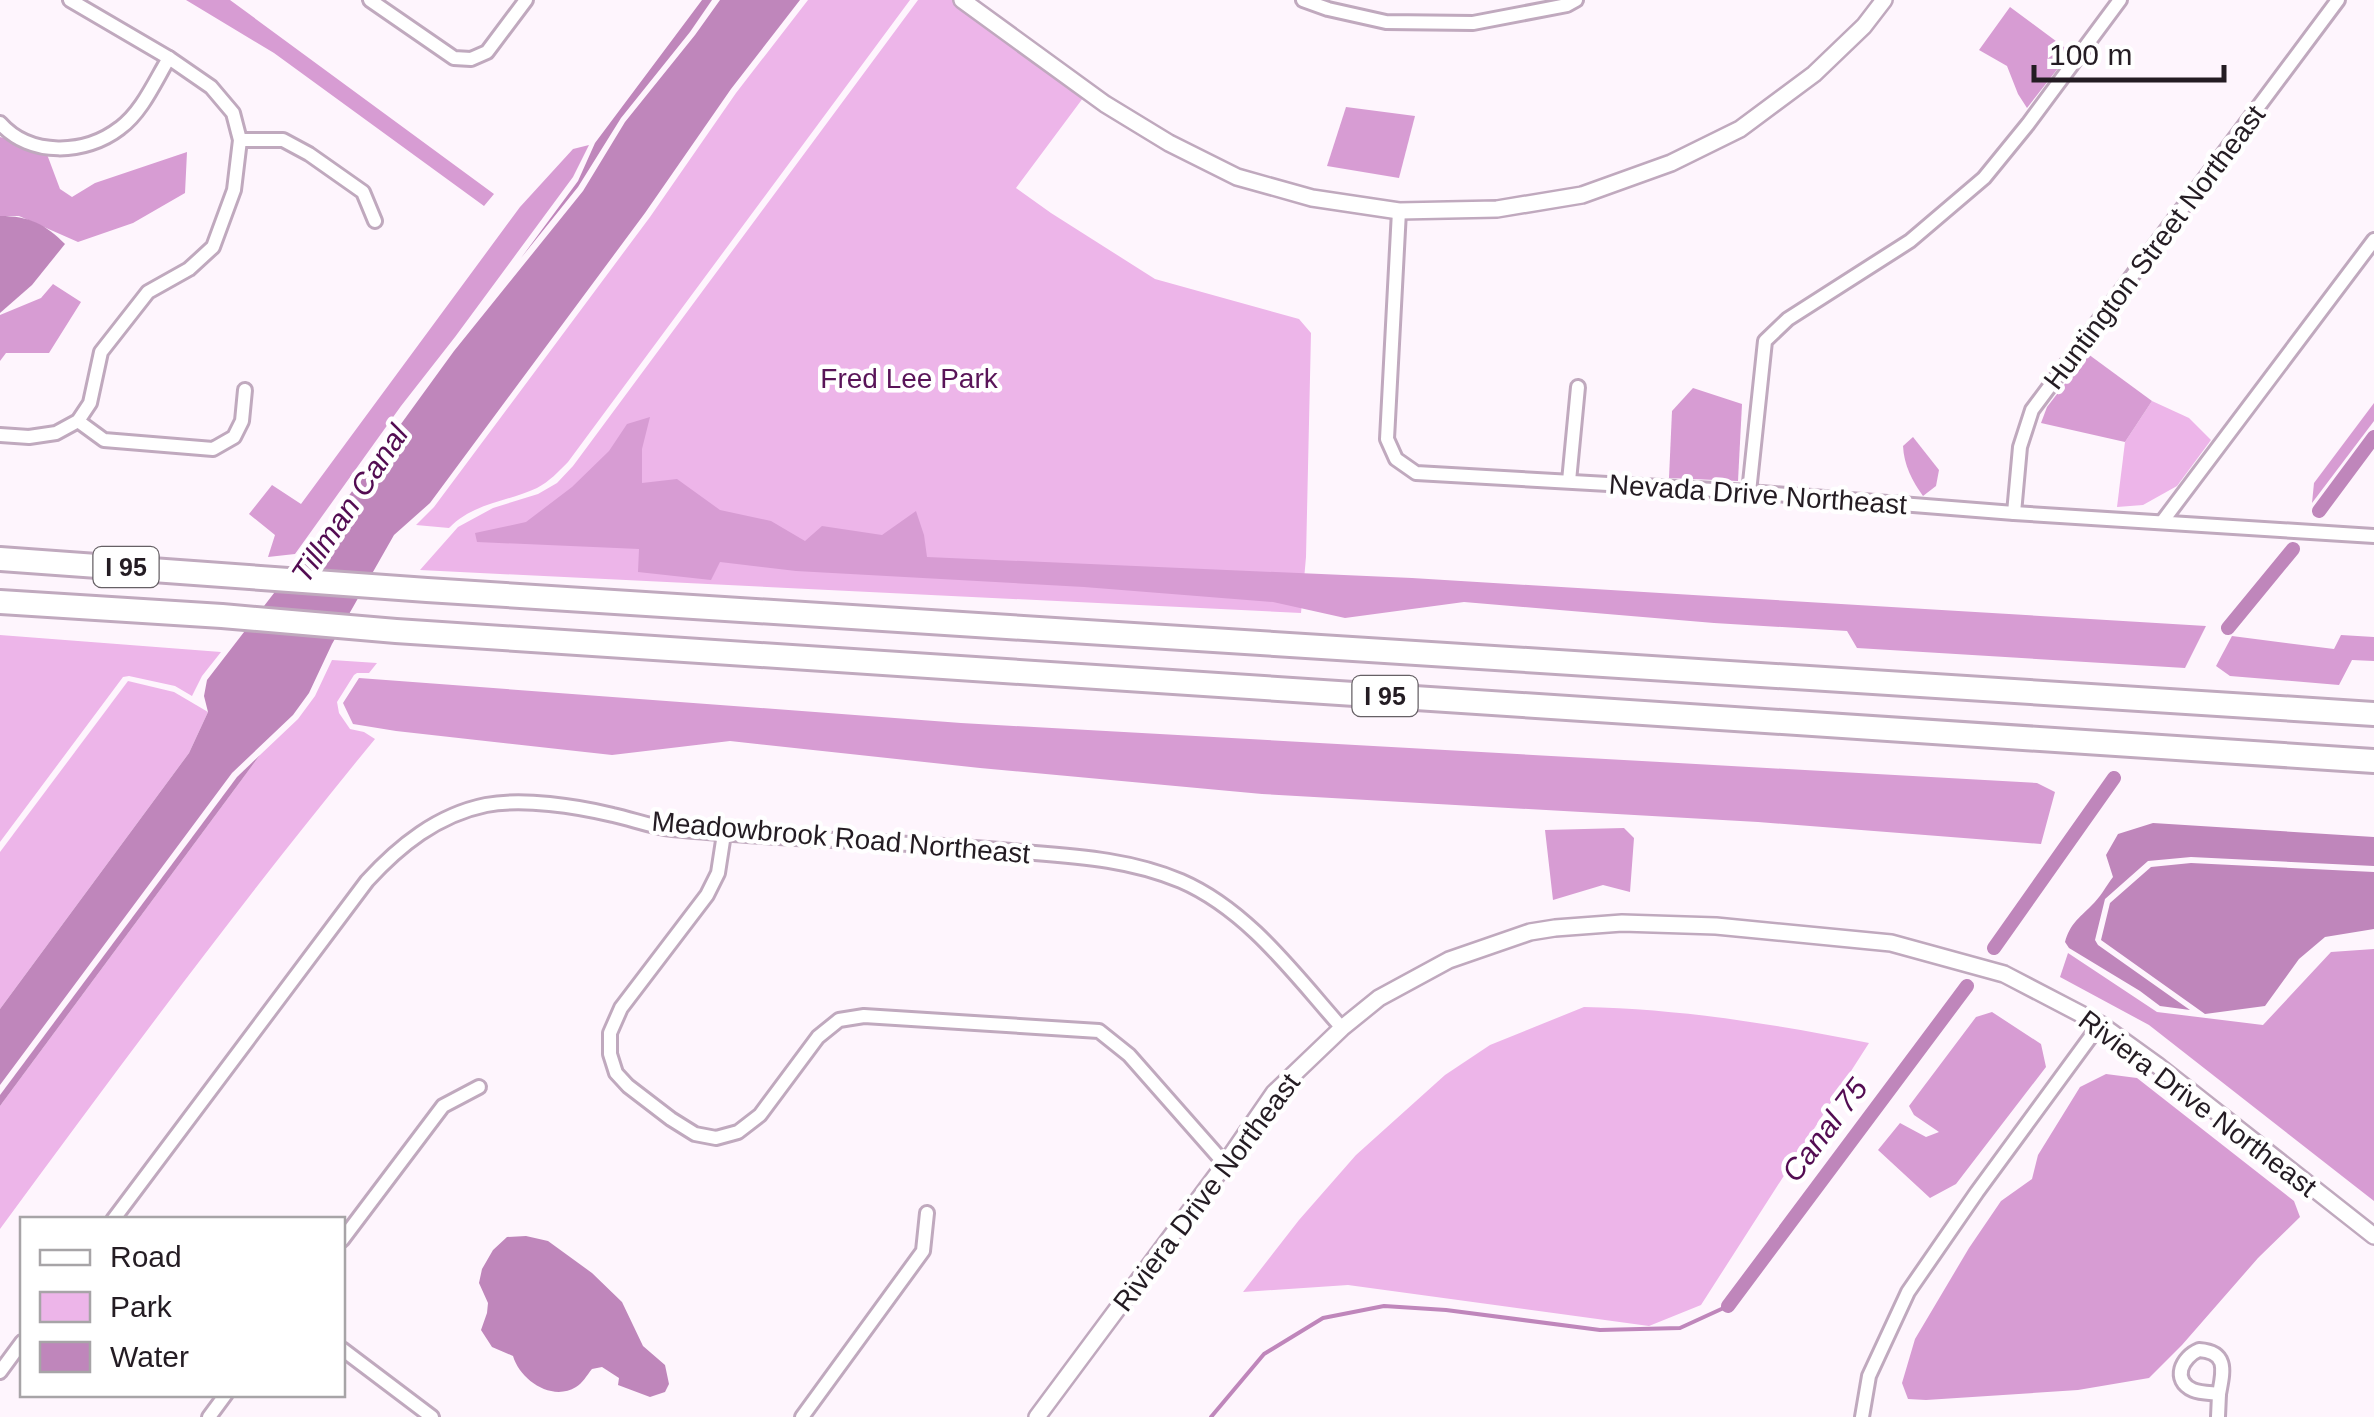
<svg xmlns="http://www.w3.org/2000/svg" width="2374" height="1417" viewBox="0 0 2374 1417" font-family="Arial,sans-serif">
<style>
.green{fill:#edb5e9}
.forest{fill:#d79cd3}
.water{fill:#bf86bb}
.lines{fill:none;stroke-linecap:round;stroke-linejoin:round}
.stream{stroke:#bf86bb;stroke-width:4}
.canal{stroke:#bf86bb;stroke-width:14}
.minor-casing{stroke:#c0a9be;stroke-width:18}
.tertiary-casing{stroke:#c0a9be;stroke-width:20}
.motorway-casing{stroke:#c0a9be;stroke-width:28}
.minor{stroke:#fff;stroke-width:12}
.tertiary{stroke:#fff;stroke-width:15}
.motorway{stroke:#fff;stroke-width:22}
.labels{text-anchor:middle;stroke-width:9;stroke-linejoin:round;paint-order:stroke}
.shield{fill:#fff;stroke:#666065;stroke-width:2.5}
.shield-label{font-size:25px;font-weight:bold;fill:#241c23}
.street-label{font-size:28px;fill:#241c23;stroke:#fff}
.park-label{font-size:28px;fill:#591458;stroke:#fff}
.water-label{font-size:30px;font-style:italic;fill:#530c52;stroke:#fff}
</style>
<rect width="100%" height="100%" fill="#fef5fd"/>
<g class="green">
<path d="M 808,0 L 910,0 L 568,462 C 558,472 550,481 537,488 C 507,502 473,503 449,528 L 416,525 L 434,507 L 650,217 L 736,93 Z"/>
<path d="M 918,0 L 962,0 L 1086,94 L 1016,188 L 1051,213 L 1155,279 L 1299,319 L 1311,333 L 1306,557 L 1301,613 L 420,570 L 458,527 L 493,508 L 538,494 L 557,483 L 573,466 Z"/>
<path d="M 2152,401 L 2189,418 L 2211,440 L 2177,486 L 2143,505 L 2117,507 L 2125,442 Z"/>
<path d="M 0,635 L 221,652 L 202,676 L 192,696 L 175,686 L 129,676 L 123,677 L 0,842 Z"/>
<path d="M 332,660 L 377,663 L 369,673 L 357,673 L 354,675 L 337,702 L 339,713 L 350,729 L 364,732 L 375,739 C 244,898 122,1063 0,1229 L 0,1106 L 260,755 L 298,719 L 315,696 Z"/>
<path d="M 128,681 L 174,692 L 208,712 L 189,753 L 0,1009 L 0,852 Z"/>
<path d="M 1584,1007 C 1681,1009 1774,1024 1869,1043 L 1701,1305 L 1649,1326 L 1348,1285 L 1243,1292 L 1299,1220 L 1356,1155 L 1445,1075 L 1490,1045 Z"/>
</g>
<g class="forest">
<path d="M 186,0 L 230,0 L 494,194 L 484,206 L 274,53 Z"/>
<path d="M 2010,7 L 2068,50 L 2066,58 L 2027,108 L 2018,94 L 2007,66 L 1979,50 Z"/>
<path d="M 1346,107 L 1415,116 L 1399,178 L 1327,166 Z"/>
<path d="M 0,137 L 45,149 L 60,189 L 72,197 L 95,183 L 187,152 L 185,193 L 133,223 L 78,242 L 19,216 L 0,216 Z"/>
<path d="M 589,145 L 573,177 L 455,337 L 401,406 L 295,554 L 268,557 L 275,535 L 249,514 L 272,485 L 301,504 L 520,207 L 573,149 Z"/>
<path d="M 53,284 L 81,302 L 49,353 L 6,353 L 0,361 L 0,315 L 41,298 Z"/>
<path d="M 2088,354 L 2152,401 L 2125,442 L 2041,423 L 2047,407 Z"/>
<path d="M 1693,388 L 1742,404 L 1738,481 L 1669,478 L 1672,411 Z"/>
<path d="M 2374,403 L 2374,421 L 2312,503 L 2314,483 Z"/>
<path d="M 650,417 L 642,449 L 642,483 L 677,479 L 720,510 L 771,521 L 805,541 L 822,526 L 882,535 L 916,511 L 924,535 L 927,557 L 1412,578 L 2206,626 L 2185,668 L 1857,648 L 1847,631 L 1714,623 L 1464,602 L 1345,618 L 1273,602 L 1084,587 L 796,571 L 720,562 L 711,580 L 638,572 L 639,549 L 477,542 L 475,533 L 526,522 L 572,487 L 609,451 L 627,424 Z"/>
<path d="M 1913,437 L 1939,470 L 1936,486 L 1923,496 C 1912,481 1904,465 1903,446 Z"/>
<path d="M 2341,635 L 2374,637 L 2374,661 L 2352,660 L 2339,685 L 2230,676 L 2216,666 L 2232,636 L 2334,649 Z"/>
<path d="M 359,678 L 961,723 L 2037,783 L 2055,792 L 2041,844 L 1758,822 L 1262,794 L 980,768 L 730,741 L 612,755 L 396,731 L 353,724 L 343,703 Z"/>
<path d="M 1624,828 L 1634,838 L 1630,892 L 1603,885 L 1553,900 L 1545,830 Z"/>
<path d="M 2374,949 L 2374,1201 L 2149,1025 L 2060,977 L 2068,953 L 2157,1012 L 2263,1025 L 2331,952 Z"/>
<path d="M 1992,1012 L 2041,1044 L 2046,1067 L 1956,1184 L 1930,1198 L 1878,1150 L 1900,1123 L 1926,1137 L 1939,1132 L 1914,1115 L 1909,1106 L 1976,1017 Z"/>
<path d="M 2106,1074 L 2137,1078 L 2294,1201 L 2300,1217 L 2258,1258 L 2182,1345 L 2149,1378 L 2078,1390 L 1926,1400 L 1908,1399 L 1902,1383 L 1915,1339 L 1969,1248 L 2001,1201 L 2032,1179 L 2038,1155 L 2080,1087 Z"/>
</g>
<g class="water">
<path d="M 702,0 L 712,0 L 690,32 L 621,118 L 578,187 L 521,258 L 578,181 L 595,143 Z"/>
<path d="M 720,0 L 800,0 L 731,89 L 645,213 L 430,503 L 394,535 L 332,644 L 309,693 L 293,715 L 232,773 L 0,1085 L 0,1009 L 189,753 L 208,712 L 204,696 L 207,680 L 345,501 L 454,351 L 583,191 L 625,122 L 695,35 Z"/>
<path d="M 0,216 C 29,216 45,224 65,244 L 32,285 L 0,313 Z"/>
<path d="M 260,755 L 0,1106 L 0,1095 L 237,777 Z"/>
<path d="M 2153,823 L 2374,837 L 2374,866 L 2191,857 L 2148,861 L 2105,899 L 2095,940 L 2098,945 L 2190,1010 L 2160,1006 L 2140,991 L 2069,948 L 2065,942 C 2070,924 2079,918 2091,906 C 2100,898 2106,886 2113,877 L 2106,855 L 2118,834 Z"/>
<path d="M 2191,863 L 2374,872 L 2374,929 L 2325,937 L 2299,959 L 2265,1006 L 2205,1014 L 2101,940 L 2110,903 L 2151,867 Z"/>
<path d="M 526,1236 L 548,1241 L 592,1273 L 622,1302 L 643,1346 L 665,1365 L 669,1384 L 665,1392 L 650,1397 L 618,1385 L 619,1378 L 602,1367 L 592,1369 C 587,1375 582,1384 576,1387 C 552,1402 520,1380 513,1356 L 492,1347 L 481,1330 L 487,1313 L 488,1303 L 479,1283 L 482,1269 L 493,1250 L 507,1237 Z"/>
</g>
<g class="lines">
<path class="stream" d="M 1211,1417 L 1264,1354 L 1323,1318 L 1384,1306 L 1446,1310 L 1600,1330 L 1680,1328 L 1728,1306"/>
<g class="canal">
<path d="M 2319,511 L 2374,437"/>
<path d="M 2228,628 L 2293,549"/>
<path d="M 1994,948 L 2114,778"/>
<path d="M 1728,1306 L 1967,986"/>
</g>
<defs>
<g id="minor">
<path d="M 370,0 L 454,58 L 471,59 L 487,52 L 526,0"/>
<path d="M 1303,0 L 1328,9 L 1386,22 L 1473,23 L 1567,5 L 1576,0"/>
<path d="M 0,123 C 30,157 85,155 120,128 C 142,112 155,81 169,58"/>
<path d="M 240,140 L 283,140 L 309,154 L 363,192 L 375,221"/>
<path d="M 1399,211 L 1387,439 L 1396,459 L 1416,473 L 1749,492 L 2014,513 L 2374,536"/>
<path d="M 78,421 L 104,440 L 213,449 L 234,437 L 242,421 L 245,390"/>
<path d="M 0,435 L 29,437 L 56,433 L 78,421 L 90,403 L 101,352 L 148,292 L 189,269 L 213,247 L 234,190 L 240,140 L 233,113 L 211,87 L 169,58 L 70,0"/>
<path d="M 1569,481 L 1578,387"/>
<path d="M 1749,492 L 1765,341 L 1788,319 L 1910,241 L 1984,178 L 2028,124 L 2120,0"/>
<path d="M 2014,513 L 2020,447 L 2032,410 L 2338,0"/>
<path d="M 2162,522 L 2374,240"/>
<path d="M 724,834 L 718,873 L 707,895 L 621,1008 L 610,1033 L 610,1054 L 616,1073 L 628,1086 L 671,1119 L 695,1134 L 716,1138 L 738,1132 L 760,1115 L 818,1037 L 839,1020 L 864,1016 L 1099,1031 L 1129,1055 L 1225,1164"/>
<path d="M 113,1220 L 367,881 C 399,846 437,815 486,805 C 523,798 576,806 613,815 C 632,819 652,827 672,829 C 785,840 898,841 1011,851 C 1070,856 1127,858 1181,881 C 1248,910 1295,975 1342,1028"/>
<path d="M 342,1240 L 443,1106 L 479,1087"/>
<path d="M 342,1349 L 432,1417"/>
<path d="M 2199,1350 C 2229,1352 2223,1372 2219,1394 C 2211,1393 2200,1393 2193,1390 C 2171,1380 2182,1357 2199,1350 Z"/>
<path d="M 0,1372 L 22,1342"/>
<path d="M 209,1417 L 226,1394"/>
<path d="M 802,1417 L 923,1251 L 927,1213"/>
<path d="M 1862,1417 L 1869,1376 L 1908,1292 L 1977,1192 L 2100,1024"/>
<path d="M 2218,1417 L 2219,1394"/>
</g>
<g id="tertiary">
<path d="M 962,0 L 1105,104 L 1169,143 L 1237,177 L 1312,198 L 1399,211 L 1497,209 L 1582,195 L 1671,163 L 1740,129 L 1814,74 L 1864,26 L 1884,0"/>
<path d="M 1037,1417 L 1225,1164 L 1274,1093 L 1342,1028 L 1379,998 L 1449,960 L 1530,932 L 1555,928 L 1622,923 L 1716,926 L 1891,943 L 2004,974 L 2100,1024 L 2157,1065 L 2374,1236"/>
</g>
<g id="motorway">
<path d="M 0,559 L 427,590 L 2374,714"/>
<path d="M 0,602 L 222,616 L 396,631 L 2374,761"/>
</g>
</defs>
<use href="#minor" class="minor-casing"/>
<use href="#tertiary" class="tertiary-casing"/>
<use href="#motorway" class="motorway-casing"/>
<use href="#minor" class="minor"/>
<use href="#tertiary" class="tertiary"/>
<use href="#motorway" class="motorway"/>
</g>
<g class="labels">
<g class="shield">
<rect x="93.5" y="547" width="65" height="40" rx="8"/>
<rect x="1352.5" y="676" width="65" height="40" rx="8"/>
</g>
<g class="shield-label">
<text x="126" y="576">I 95</text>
<text x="1385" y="705">I 95</text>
</g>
<g class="street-label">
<text transform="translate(2154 247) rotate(-53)" y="10">Huntington Street Northeast</text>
<text transform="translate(1758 494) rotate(4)" y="10">Nevada Drive Northeast</text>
<text transform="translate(841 837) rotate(5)" y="10">Meadowbrook Road Northeast</text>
<text transform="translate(2198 1103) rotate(37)" y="10">Riviera Drive Northeast</text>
<text transform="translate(1206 1192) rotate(-53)" y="10">Riviera Drive Northeast</text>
</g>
<g class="park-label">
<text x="909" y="388">Fred Lee Park</text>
</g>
<g class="water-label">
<text transform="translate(350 504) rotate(-56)" y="10">Tillman Canal</text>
<text transform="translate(1825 1130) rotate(-53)" y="10">Canal 75</text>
</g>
</g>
<rect x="20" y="1217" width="325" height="180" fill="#ffffff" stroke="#a7a4a7" stroke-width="2.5"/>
<rect x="40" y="1250" width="50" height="15" fill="#ffffff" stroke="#a7a4a7" stroke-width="2.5"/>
<text x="110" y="1267" font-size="30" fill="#241c23">Road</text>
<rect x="40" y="1292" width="50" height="30" fill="#edb5e9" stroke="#a7a4a7" stroke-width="2.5"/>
<text x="110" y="1317" font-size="30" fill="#241c23">Park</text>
<rect x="40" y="1342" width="50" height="30" fill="#bf86bb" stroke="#a7a4a7" stroke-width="2.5"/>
<text x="110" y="1367" font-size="30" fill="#241c23">Water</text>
<path d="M2034 65v15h190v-15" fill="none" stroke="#241c23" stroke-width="5"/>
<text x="2049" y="65" font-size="30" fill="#241c23" stroke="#ffffff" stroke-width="8" paint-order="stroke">100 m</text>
</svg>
